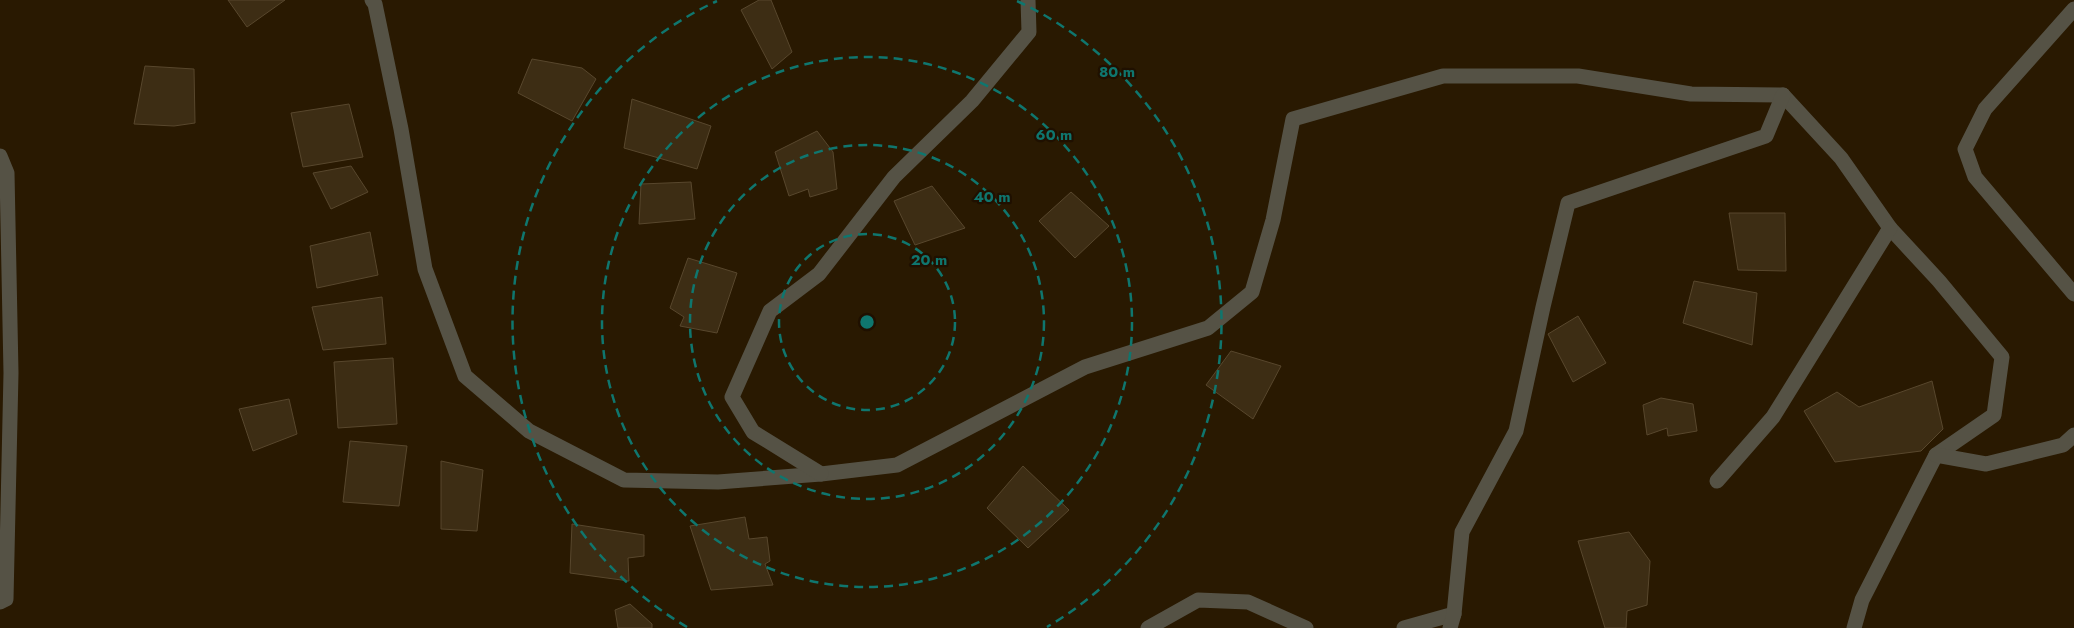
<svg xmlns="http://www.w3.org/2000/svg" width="2074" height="628" viewBox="0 0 2074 628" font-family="Jost,sans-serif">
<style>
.building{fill:#3d2d14;stroke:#58472d}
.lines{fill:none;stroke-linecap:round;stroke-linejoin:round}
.minor{stroke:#555245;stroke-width:15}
.ring{fill:none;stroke:#0f766e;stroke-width:2.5;stroke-dasharray:9 6}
.centre{fill:#0f766e;stroke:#1f1000;stroke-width:2.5}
.ring-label{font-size:15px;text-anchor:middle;font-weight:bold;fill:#0f766e;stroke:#1f1000;stroke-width:4.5;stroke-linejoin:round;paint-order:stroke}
</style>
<rect width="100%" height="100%" fill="#291901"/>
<g class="building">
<path d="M 228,0 L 285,0 L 247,27 Z"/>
<path d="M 759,0 L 771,0 L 792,52 L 772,69 L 741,10 Z"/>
<path d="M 532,59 L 582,68 L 596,79 L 572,121 L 518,93 Z"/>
<path d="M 145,66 L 194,69 L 195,123 L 174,126 L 134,124 Z"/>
<path d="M 632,99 L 711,126 L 697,169 L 624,148 Z"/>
<path d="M 349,104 L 363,157 L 303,167 L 291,113 Z"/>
<path d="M 817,131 L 833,152 L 837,189 L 810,197 L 808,189 L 789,196 L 775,152 Z"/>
<path d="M 351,166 L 368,192 L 331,209 L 313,173 Z"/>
<path d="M 691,182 L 695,219 L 639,224 L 641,184 Z"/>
<path d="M 932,186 L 965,228 L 915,245 L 894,201 Z"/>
<path d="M 1071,192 L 1109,226 L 1075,258 L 1039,221 Z"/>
<path d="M 1729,213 L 1785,213 L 1786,271 L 1738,270 Z"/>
<path d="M 370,232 L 378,275 L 317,288 L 310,246 Z"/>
<path d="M 688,258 L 737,273 L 717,333 L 680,326 L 684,317 L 670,308 Z"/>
<path d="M 1694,281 L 1757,293 L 1752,345 L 1683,323 Z"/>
<path d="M 382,297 L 386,344 L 323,350 L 312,307 Z"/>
<path d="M 1578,316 L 1606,363 L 1573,382 L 1548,334 Z"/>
<path d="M 1231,351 L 1281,366 L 1253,419 L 1206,385 Z"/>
<path d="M 393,358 L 397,424 L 338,428 L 334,362 Z"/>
<path d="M 1932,381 L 1943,429 L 1921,451 L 1835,462 L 1804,411 L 1837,392 L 1859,407 Z"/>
<path d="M 1661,398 L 1693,404 L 1697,431 L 1668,436 L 1667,428 L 1647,435 L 1643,405 Z"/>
<path d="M 289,399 L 297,434 L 253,451 L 239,409 Z"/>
<path d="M 350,441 L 407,446 L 399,506 L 343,502 Z"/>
<path d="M 441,461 L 483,470 L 477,531 L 441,529 Z"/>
<path d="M 1023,466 L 1069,510 L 1028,548 L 987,508 Z"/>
<path d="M 745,517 L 749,539 L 767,537 L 770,561 L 765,564 L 773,585 L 711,590 L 690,526 Z"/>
<path d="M 572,524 L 644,535 L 644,556 L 628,558 L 629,581 L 570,573 Z"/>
<path d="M 1629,532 L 1650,561 L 1647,605 L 1627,611 L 1626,628 L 1605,628 L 1578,541 Z"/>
<path d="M 630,604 L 652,624 L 652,628 L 618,628 L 615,610 Z"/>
</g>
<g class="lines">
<g class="minor">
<path d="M 372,0 L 375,4 L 401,129 L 425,269 L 465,376 L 529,431 L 624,480 L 718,482 L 821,474 L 897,465 L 1085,367 L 1208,328 L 1252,292 L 1273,220 L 1293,119 L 1443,76 L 1578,76 L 1691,94 L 1783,95 L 1841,158 L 1890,228 L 1939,281 L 2002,357 L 1994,415 L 1936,455 L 1862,600 L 1854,628"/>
<path d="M 2074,9 L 1985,109 L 1965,149 L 1975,177 L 2074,294"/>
<path d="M 0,156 L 7,173 L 11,373 L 6,599 L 0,602"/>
<path d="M 1936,455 L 1986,464 L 2063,445 L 2074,435"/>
<path d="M 821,474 L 753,432 L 732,397 L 770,311 L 819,274 L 894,177 L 972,101 L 1029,32 L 1028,0"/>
<path d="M 1717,481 L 1773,417 L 1890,228"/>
<path d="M 1148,628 L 1198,600 L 1248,602 L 1306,628"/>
<path d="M 1404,628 L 1454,614"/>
<path d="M 1450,628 L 1454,614 L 1462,532 L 1516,431 L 1543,307 L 1568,203 L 1766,136 L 1783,95"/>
</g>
</g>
<g class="ring">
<circle cx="867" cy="322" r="88"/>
<circle cx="867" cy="322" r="177"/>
<circle cx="867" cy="322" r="265"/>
<path d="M687 627A354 354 0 0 1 717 1M1017 1A354 354 0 0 1 1047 627"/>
</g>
<circle cx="867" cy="322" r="8" class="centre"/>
<g class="ring-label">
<text x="1117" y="77">80 m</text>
<text x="1054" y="140">60 m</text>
<text x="992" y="202">40 m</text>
<text x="929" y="265">20 m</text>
</g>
</svg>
